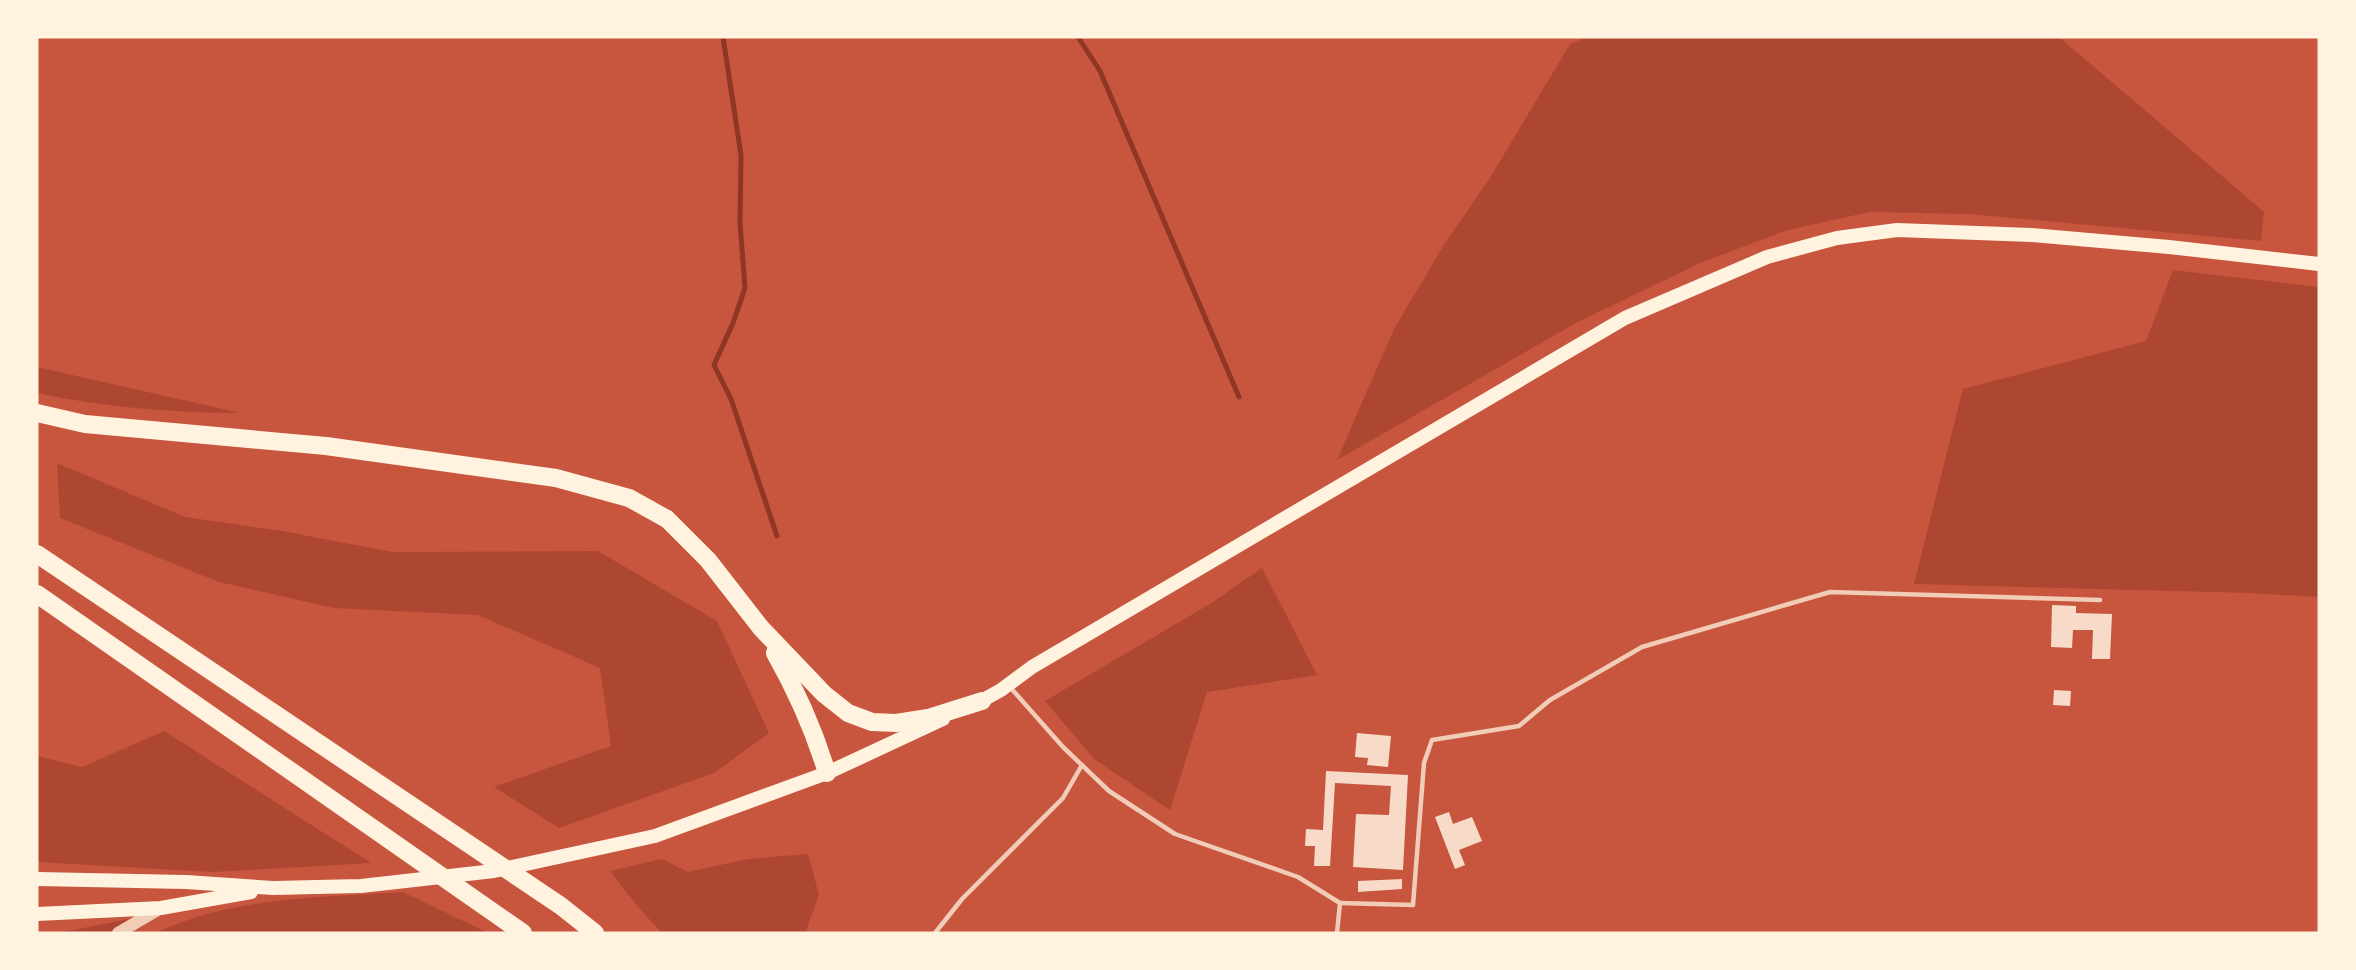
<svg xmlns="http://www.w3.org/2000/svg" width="2356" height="970" viewBox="0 0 2356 970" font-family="'Exo 2',sans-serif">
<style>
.green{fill:#ae4732}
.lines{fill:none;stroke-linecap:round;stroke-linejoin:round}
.stream{stroke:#8f3625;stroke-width:5}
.building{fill:#f7dbc8}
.service{stroke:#f1ccb7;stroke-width:4.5}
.tertiary{stroke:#f1ccb7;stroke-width:12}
.primary{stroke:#fff3e0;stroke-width:14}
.motorway{stroke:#fff3e0;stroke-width:18}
</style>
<rect width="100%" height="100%" fill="#c8553d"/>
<g class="green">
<path d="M 1588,37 L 2059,37 L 2264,212 L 2261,241 L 1969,214 L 1869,212 L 1784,231 L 1698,264 L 1576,323 L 1337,460 L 1394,329 L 1445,243 L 1490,178 L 1570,44 Z"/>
<path d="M 2173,270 L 2319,287 L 2319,597 L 2250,593 L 1914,584 L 1963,389 L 2146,341 Z"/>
<path d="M 37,367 L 240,413 C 172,413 104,407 37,393 Z"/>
<path d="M 57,463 L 185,517 L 282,531 L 392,552 L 598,551 L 717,621 L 769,733 L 714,773 L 559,828 L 494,787 L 611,746 L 600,668 L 478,615 L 334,608 L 219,582 L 60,518 Z"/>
<path d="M 1262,568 L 1317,675 L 1207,692 L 1170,810 L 1094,759 L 1045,701 L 1210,604 Z"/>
<path d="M 164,731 L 371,863 L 213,872 L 37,862 L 37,756 L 82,767 Z"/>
<path d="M 808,854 L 819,895 L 805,933 L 662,933 L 638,907 L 610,871 L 662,859 L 688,872 L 748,859 Z"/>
<path d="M 403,892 L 488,933 L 156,933 C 233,896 320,898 403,892 Z"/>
<path d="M 129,919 L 111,933 L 58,933 Z"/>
</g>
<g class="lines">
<g class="stream">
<path d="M 723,37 L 741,155 L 740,223 L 745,288 L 733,323 L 714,365 L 731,399 L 777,536"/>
<path d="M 1078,37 L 1100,71 L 1239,397"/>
</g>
</g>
<g class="building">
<path d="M 2052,605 L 2076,606 L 2076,613 L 2112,614 L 2110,659 L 2092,659 L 2093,630 L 2073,630 L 2072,648 L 2051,647 Z"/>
<path d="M 2054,690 L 2071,691 L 2070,706 L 2053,705 Z"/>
<path d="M 1357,733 L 1391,736 L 1388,767 L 1367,765 L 1368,758 L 1355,757 Z"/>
<path d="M 1326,771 L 1408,775 L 1403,870 L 1353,867 L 1356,814 L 1389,815 L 1391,786 L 1335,783 L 1330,866 L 1314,866 L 1315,846 L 1305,846 L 1306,829 L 1323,830 Z"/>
<path d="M 1449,812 L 1453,824 L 1472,817 L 1482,841 L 1459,850 L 1465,865 L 1455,869 L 1435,817 Z"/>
<path d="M 1402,879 L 1402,889 L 1358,892 L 1358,881 Z"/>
</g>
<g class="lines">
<g class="service">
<path d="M 1009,686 L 1063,747 L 1109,791 L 1175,834 L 1298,877 L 1340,903 L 1337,933"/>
<path d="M 1340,903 L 1413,905 L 1424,763 L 1432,740 L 1519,726 L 1550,700 L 1642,647 L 1830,592 L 2100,600"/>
<path d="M 935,933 L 962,899 L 1063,798 L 1082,765"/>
</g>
<path class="tertiary" d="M 118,933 L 161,908"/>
<g class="primary">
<path d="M 974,705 L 1001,690 L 1032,667 L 1625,318 L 1767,257 L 1837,238 L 1897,230 L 2031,235 L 2169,247 L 2319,264"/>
<path d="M 37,879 L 186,882 L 273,888 L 361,886 L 494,871 L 655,836 L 827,773 L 943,719"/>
<path d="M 37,914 L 161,908 L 251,892"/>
</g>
<g class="motorway">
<path d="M 37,413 L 85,424 L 326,446 L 556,478 L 629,498 L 667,519 L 708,560 L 761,628 L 824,694 L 848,713 L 872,722 L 896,723 L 928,718 L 982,701"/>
<path d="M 37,554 L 561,906 L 595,933"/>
<path d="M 37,594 L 523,933"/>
<path d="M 775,653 C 797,692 814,730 827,773"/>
</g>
</g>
<rect width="2356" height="970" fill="none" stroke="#fff3e0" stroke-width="77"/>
</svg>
